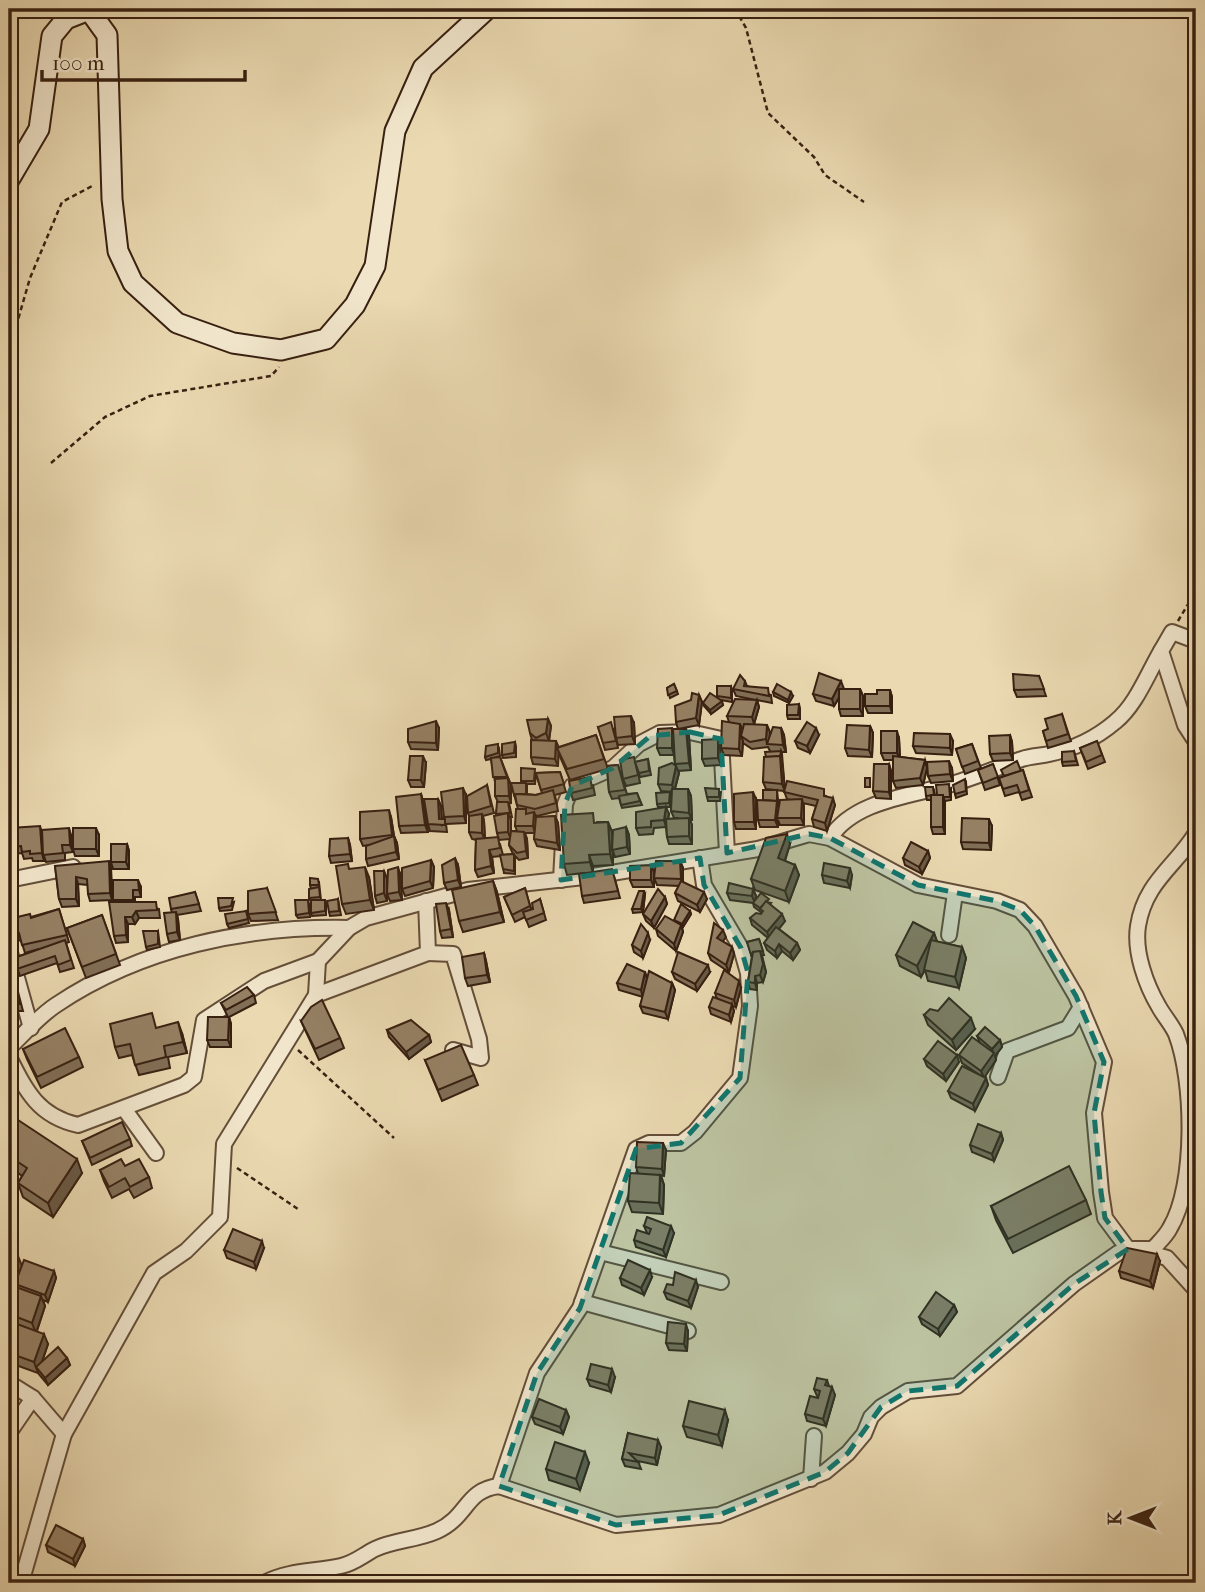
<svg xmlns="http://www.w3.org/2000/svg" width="1205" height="1592" viewBox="0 0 1205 1592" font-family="'IM FELL French Canon',serif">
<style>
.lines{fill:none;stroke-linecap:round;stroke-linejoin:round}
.street-casing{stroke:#644e39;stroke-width:18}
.secondary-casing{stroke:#382011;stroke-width:23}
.path{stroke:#382011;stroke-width:2.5;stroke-dasharray:5 3.5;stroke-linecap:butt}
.street{stroke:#f1e6cc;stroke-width:14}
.secondary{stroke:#f1e6cc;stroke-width:19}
.wall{fill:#806e56;stroke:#382011;stroke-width:2;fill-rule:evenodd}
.shaded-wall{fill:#685a46;stroke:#382011;stroke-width:2}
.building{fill:#958064;stroke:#382011;stroke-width:2}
.marked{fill:#0f766e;fill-opacity:0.2;stroke:#0f766e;stroke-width:5;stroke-dasharray:14 9;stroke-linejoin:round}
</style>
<rect width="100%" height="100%" fill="#ead9b1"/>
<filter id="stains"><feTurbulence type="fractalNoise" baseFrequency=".00286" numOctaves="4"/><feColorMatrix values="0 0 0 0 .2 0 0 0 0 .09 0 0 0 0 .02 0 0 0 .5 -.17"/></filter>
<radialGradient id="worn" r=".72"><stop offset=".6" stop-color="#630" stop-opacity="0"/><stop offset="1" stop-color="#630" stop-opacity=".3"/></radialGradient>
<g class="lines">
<defs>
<g id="street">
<path d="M 1196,641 L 1172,632 L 1161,651 L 1185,725 L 1196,742"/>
<path d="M 830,838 C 854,800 912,796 952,784 C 976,777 999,767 1022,759 C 1031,756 1040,756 1049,754 C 1074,749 1095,739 1115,722 C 1136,705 1147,675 1161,651"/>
<path d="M 9,880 L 73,867"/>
<path d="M 561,880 L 565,804 L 572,786 L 613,768 L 639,744 L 660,733 L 690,732 L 721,739 L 727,853"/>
<path d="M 949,935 L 955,893"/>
<path d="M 9,949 L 31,1028"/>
<path d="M 428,953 L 453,954 L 479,1039 L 481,1058 L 453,1050"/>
<path d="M 316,995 L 318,961"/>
<path d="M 9,1048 C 24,1034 39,1016 56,1005 C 142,947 248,926 349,928"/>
<path d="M 9,1057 C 26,1091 38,1116 78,1125 L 184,1085 L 194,1077 L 204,1020 L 264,981 L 318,961 L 349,928 L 366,918 L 468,890 L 593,876 L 758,849 L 809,834 L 830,838 L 918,885 L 997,901 L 1020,910 L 1035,926 L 1076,996 L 1104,1062 L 1094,1113 L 1101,1192 L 1105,1218 L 1128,1249"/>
<path d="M 998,1077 L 1007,1051 L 1068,1028 L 1081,1007"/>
<path d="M 125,1110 L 156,1153"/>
<path d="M 1143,1251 L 1167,1258 L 1196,1290"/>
<path d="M 600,1252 L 721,1282"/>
<path d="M 582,1302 L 688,1331"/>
<path d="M 9,1383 L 33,1398 L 64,1434"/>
<path d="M 9,1433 L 33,1398"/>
<path d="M 811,1479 L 814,1436"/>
<path d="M 499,1486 L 537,1373 L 580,1308 L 636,1149 L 649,1143 L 681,1143 L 695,1132 L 740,1078 L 750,1006 L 748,973 L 741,948 L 704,885 L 700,858"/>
<path d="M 21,1583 L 64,1434 L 154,1273 L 186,1251 L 220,1217 L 224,1144 L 316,995 L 428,953 L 426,901"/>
<path d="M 264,1583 C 290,1570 313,1572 341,1566 C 355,1563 363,1555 375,1549 C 394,1540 417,1540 437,1531 C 468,1517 465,1490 499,1486 L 616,1525 L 719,1515 L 825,1472 L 848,1453 L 864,1434 L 871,1417 L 881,1407 L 908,1391 L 957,1386 L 1074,1284 L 1118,1253 L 1128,1249 L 1153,1249 C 1159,1242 1166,1236 1170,1228 C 1196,1185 1194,1081 1176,1034 C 1172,1025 1164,1016 1159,1007 C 1146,985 1134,952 1138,926 C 1145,882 1175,867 1196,833"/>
</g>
<path id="secondary" d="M 9,180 L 39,129 L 52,36 L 66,19 L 89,10 L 107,35 L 112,199 L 118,251 L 133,283 L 177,323 L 233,343 L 281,350 L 326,339 L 355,305 L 375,266 L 395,131 L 423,68 L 487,9"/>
</defs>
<use href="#street" class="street-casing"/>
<use href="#secondary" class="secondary-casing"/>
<g class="path">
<path d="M 735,9 L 746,28 L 768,113 L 814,157 L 825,175 L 864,202"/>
<path d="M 980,9 L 988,14 L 1003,9"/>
<path d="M 9,351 L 30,278 L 62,202 L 94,185"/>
<path d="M 51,463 L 105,417 L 150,396 L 271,376 L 279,367"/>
<path d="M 1178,621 L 1196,591"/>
<path d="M 298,1050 L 394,1138"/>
<path d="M 237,1168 L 298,1209"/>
</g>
<use href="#street" class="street"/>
<use href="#secondary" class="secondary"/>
</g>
<g class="wall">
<path d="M 1039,676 L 1046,696 L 1017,697 L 1014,690 Z"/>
<path d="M 745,681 L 747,686 L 771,695 L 772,703 L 757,700 L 759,707 L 754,724 L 770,732 L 769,738 L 781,728 L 784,735 L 786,752 L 781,752 L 785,790 L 826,796 L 835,805 L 827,831 L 814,827 L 812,819 L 816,806 L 803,803 L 804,807 L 804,825 L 780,825 L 778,820 L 778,827 L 760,827 L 758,820 L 763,800 L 777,790 L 779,808 L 790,800 L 787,799 L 784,791 L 766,789 L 763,782 L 766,757 L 770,751 L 768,747 L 752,749 L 743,743 L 743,741 L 742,756 L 724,755 L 721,748 L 729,722 L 727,716 L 755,700 L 736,696 L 733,689 Z"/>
<path d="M 674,684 L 678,694 L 670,698 L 667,688 Z"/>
<path d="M 731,686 L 732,690 L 732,702 L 721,700 L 723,705 L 711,714 L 704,706 L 703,703 L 718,698 L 717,696 Z"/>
<path d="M 844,689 L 860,689 L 863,696 L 863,716 L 841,716 L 839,709 L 839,698 L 834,706 L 816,701 L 813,694 Z"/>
<path d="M 890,690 L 892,697 L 892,713 L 868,713 L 865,706 L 877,694 Z"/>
<path d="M 773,692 L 793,696 L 789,703 L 774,696 Z"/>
<path d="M 699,695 L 702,702 L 699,725 L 678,729 L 676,722 L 691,700 Z"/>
<path d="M 799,704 L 800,708 L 800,719 L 788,719 L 787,715 Z"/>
<path d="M 1062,714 L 1071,741 L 1048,748 L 1043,731 L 1048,729 Z"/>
<path d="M 548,719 L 551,726 L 549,740 L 559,747 L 596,735 L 607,766 L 618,765 L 627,794 L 637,793 L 642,805 L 622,808 L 619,798 L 612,799 L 609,792 L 607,769 L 570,780 L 558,752 L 558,766 L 533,764 L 531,757 L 532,740 L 530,733 Z"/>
<path d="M 634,723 L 635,744 L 618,745 L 616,738 Z"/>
<path d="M 870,726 L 873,733 L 872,757 L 848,756 L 845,748 Z"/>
<path d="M 598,727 L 614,729 L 618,748 L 605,750 Z"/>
<path d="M 439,728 L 438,750 L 411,749 L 408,742 Z"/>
<path d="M 673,732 L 689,736 L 691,770 L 678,771 L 679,773 L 675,789 L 688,789 L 691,796 L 692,820 L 690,820 L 692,825 L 692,844 L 669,844 L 667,837 L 666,827 L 654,828 L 653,834 L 639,835 L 636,828 L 669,814 L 668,819 L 679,818 L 674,818 L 671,811 L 672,792 L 661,791 L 658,784 L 675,765 L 674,755 L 660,755 L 657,748 Z"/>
<path d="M 819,735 L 810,753 L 798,748 L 795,741 Z"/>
<path d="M 1010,735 L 1012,742 L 1013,760 L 993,761 L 990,754 Z"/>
<path d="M 899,738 L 900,757 L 925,760 L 927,768 L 923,785 L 896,788 L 893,781 L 893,760 L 884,760 L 881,753 Z"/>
<path d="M 718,739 L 720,746 L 721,765 L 705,766 L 702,759 Z"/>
<path d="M 953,741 L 952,755 L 916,753 L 913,746 Z"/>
<path d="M 1097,741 L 1105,762 L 1088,769 L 1080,748 Z"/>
<path d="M 515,742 L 516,746 L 516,757 L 503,758 L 502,755 Z"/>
<path d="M 972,744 L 981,768 L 965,774 L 956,749 Z"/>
<path d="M 499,748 L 500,756 L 494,758 L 500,757 L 511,785 L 511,803 L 509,803 L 512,817 L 510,817 L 511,820 L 511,831 L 517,831 L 515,826 L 518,809 L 511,783 L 521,783 L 521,781 L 536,773 L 560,772 L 566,792 L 555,795 L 558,811 L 537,816 L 535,815 L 536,818 L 555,816 L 558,823 L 560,850 L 537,846 L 534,839 L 535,833 L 525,833 L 527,839 L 528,858 L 519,860 L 515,856 L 515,874 L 504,873 L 501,856 L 492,857 L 494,873 L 478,877 L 475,870 L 476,840 L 472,839 L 469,832 L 469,816 L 468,813 L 487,785 L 494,813 L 483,816 L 484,821 L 485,838 L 500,844 L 503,855 L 513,854 L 509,845 L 510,839 L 499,840 L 497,833 L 496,814 L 498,802 L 495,796 L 495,782 L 491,759 L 486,760 L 485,757 ZM 536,774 L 542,793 L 536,795 L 527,794 L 527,784 L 535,784 Z"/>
<path d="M 1074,751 L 1078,765 L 1063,766 L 1062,762 Z"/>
<path d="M 648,759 L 651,775 L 640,777 L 637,766 L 640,783 L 626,786 L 623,779 L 636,762 Z"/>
<path d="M 426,763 L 424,787 L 411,787 L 408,780 Z"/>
<path d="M 889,764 L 891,771 L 891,799 L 876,798 L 873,791 Z"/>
<path d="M 993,764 L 1000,785 L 985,790 L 978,770 Z"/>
<path d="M 952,768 L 953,781 L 931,783 L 928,776 Z"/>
<path d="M 1023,770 L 1032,797 L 1022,800 L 1019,792 L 1005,796 L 999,778 Z"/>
<path d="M 966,782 L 967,794 L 956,798 L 955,794 Z"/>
<path d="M 593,785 L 595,795 L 573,800 L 571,793 Z"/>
<path d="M 951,788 L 951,800 L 945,801 L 945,834 L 933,834 L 931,827 L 931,800 L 927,800 L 926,796 L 934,790 L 935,795 L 937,795 Z"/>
<path d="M 670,792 L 670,807 L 658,807 L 657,804 Z"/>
<path d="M 721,792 L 720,801 L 708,801 L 707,797 Z"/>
<path d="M 421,794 L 423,801 L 428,832 L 401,833 L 399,826 Z"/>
<path d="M 466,795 L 466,823 L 446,824 L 447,832 L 430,831 L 428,824 L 438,799 L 441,806 L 442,819 L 444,819 L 444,817 Z"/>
<path d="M 756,799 L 756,829 L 736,829 L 734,822 Z"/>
<path d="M 391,817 L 394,836 L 397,843 L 399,859 L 368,866 L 366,859 L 369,845 L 363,846 L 360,839 Z"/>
<path d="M 597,822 L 608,822 L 612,832 L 612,848 L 626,827 L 629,835 L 630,854 L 615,857 L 613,851 L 613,865 L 593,866 L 593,872 L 614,876 L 620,898 L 584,903 L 582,896 L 584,873 L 567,875 L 564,864 Z"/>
<path d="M 992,826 L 991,850 L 963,849 L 961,842 Z"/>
<path d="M 42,831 L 71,835 L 73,852 L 65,853 L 65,860 L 46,862 L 44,856 L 44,861 L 33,861 L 32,858 L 24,859 L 22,853 L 14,854 L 12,847 Z"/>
<path d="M 99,835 L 99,856 L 75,856 L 73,849 Z"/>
<path d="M 348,838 L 350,845 L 352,861 L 331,863 L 329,856 Z"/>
<path d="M 127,844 L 129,851 L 129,869 L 113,869 L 111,862 Z"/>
<path d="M 790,844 L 785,861 L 795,865 L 799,875 L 789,902 L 755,890 L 751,879 Z"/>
<path d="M 928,851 L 930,858 L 922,874 L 905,865 L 903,858 Z"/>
<path d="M 431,860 L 434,867 L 433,888 L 405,896 L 402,889 Z"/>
<path d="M 680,861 L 683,868 L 683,882 L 707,899 L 700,912 L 678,901 L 675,893 L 679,886 L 657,885 L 654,878 Z"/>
<path d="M 458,865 L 461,887 L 447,890 L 444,883 Z"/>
<path d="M 651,865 L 654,872 L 654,887 L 633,887 L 630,880 Z"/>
<path d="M 55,866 L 111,868 L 112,900 L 90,901 L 88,894 L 88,885 L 78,884 L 79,906 L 62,907 L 59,899 Z"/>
<path d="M 350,869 L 369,877 L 374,910 L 346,914 L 342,904 Z"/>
<path d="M 384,871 L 387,879 L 387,901 L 377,903 L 375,896 Z"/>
<path d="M 400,874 L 402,900 L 390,901 L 387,894 Z"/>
<path d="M 822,875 L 852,875 L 850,888 L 824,883 Z"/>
<path d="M 493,881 L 497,892 L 504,922 L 463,932 L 459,921 Z"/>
<path d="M 319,882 L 321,900 L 326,903 L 326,915 L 312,916 L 311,913 L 311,902 L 309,898 L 311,889 L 310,885 Z"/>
<path d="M 141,887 L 141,897 L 135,897 L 135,902 L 159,909 L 160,918 L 139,918 L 135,924 L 128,924 L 128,942 L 116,943 L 114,936 L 113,900 Z"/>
<path d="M 267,888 L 278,920 L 251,921 L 248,914 Z"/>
<path d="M 525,888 L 531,909 L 540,899 L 546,920 L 529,927 L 525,917 L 515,922 L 504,897 Z"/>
<path d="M 9,889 L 14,915 L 9,916 Z"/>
<path d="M 753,889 L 756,896 L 755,900 L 771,903 L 770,904 L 785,921 L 779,929 L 797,943 L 800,950 L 793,960 L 782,951 L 777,958 L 767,950 L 764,943 L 768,938 L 752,925 L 750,918 L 762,913 L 754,907 L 753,903 L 730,900 L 727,893 Z"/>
<path d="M 195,892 L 201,911 L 177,915 L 178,919 L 180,940 L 169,942 L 167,934 L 172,913 L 171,909 Z"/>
<path d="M 645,894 L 643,912 L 633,913 L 632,909 Z"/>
<path d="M 665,897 L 667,904 L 654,928 L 646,921 L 643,914 Z"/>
<path d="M 338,899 L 341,915 L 330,916 L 329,912 Z"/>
<path d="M 234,902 L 232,910 L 220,911 L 219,908 Z"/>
<path d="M 309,904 L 310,917 L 298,918 L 296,915 Z"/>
<path d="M 59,909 L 69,942 L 66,943 L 74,968 L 60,972 L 57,963 L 20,976 L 14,958 L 39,949 L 25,953 L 21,940 L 10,943 L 9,940 L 9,919 L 31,917 Z"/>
<path d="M 449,910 L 453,937 L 442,938 L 440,931 Z"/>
<path d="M 246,911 L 249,923 L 229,928 L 227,924 Z"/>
<path d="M 690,911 L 691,914 L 683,927 L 682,927 L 683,932 L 676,951 L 658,936 L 656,929 L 675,921 Z"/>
<path d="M 102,915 L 120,965 L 86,978 L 67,928 Z"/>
<path d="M 158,931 L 160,947 L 147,950 L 146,947 Z"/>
<path d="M 934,933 L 937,942 L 962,947 L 966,958 L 959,988 L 928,981 L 925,970 L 921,977 L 900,966 L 896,955 Z"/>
<path d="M 726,937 L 722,941 L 732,947 L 734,954 L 729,972 L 711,960 L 708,953 Z"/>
<path d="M 759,939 L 764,955 L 762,955 L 766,972 L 763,982 L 757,983 L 757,990 L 750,989 L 748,982 L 752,956 L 747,942 Z"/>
<path d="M 650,940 L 643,958 L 634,952 L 632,945 Z"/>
<path d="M 484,953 L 486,961 L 490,982 L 468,986 L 465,978 Z"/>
<path d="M 645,972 L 647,979 L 672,983 L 675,990 L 668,1019 L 643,1013 L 640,1006 L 643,997 L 619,990 L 617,983 Z"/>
<path d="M 672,972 L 710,972 L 697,991 L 675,979 Z"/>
<path d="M 9,981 L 17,988 L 23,1011 L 9,1011 Z"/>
<path d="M 741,988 L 736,1007 L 732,1006 L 734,1011 L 731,1022 L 711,1014 L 709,1007 L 717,999 L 715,993 Z"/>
<path d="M 254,995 L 256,1003 L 229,1017 L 231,1024 L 231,1047 L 210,1047 L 207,1040 L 228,1017 L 221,1003 Z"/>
<path d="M 924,1015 L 975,1029 L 956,1050 L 928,1025 Z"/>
<path d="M 301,1021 L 340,1038 L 344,1048 L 319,1060 Z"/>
<path d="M 157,1028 L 182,1033 L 187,1053 L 168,1057 L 170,1068 L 139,1075 L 132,1055 L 119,1058 L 115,1047 Z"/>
<path d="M 387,1030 L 429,1035 L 431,1042 L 409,1059 L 389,1037 Z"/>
<path d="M 977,1036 L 1000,1040 L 1002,1047 L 995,1056 L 996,1060 L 984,1077 L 986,1078 L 988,1085 L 975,1111 L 951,1098 L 948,1091 L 978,1074 L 962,1063 L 959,1055 L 980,1043 Z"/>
<path d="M 23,1049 L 79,1057 L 83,1067 L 41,1088 L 27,1059 Z"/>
<path d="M 924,1059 L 959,1062 L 946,1081 L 927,1066 Z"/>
<path d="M 425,1060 L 474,1075 L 478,1085 L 442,1101 Z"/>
<path d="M 9,1114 L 82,1173 L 53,1217 L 23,1197 L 18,1183 L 22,1176 L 9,1166 Z"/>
<path d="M 1001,1133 L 1003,1140 L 994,1161 L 972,1152 L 970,1145 Z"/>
<path d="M 130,1139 L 132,1146 L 92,1165 L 82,1141 Z"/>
<path d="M 666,1150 L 664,1176 L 661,1175 L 664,1185 L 663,1214 L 632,1212 L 628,1201 L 638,1173 L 636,1167 Z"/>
<path d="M 125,1166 L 149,1177 L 152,1188 L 134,1198 L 129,1189 L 112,1198 L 104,1181 L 100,1170 Z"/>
<path d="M 1086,1200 L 1091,1214 L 1013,1253 L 996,1220 L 991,1206 Z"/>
<path d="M 644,1226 L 674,1233 L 666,1257 L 636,1247 L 634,1240 L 647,1233 Z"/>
<path d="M 264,1248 L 256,1269 L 227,1258 L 224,1250 Z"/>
<path d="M 9,1252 L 22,1266 L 54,1271 L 56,1278 L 48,1302 L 43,1300 L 45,1306 L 37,1331 L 48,1344 L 42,1362 L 67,1358 L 70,1365 L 48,1385 L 38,1373 L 13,1364 L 11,1359 L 9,1358 Z"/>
<path d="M 1160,1261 L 1153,1288 L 1121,1278 L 1119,1271 Z"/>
<path d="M 652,1277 L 644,1295 L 622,1285 L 620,1278 Z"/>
<path d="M 673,1285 L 698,1287 L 691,1308 L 667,1299 L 664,1292 Z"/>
<path d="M 954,1305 L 957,1312 L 940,1336 L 922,1324 L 919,1317 Z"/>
<path d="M 688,1331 L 687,1351 L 669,1350 L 666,1343 Z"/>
<path d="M 615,1377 L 611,1392 L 590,1386 L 587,1379 Z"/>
<path d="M 827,1380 L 829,1386 L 835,1395 L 826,1426 L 807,1421 L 805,1414 L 818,1398 L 818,1397 L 817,1396 L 814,1389 Z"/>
<path d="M 566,1410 L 569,1417 L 563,1434 L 535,1424 L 532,1417 Z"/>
<path d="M 728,1420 L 722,1446 L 687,1437 L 683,1426 Z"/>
<path d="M 628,1433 L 661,1447 L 657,1465 L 638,1461 L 641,1469 L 625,1466 L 622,1459 Z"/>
<path d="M 589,1463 L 580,1490 L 549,1480 L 546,1469 Z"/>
<path d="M 83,1539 L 85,1546 L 75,1566 L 48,1552 L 46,1545 Z"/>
</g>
<g class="shaded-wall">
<path d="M 841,681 L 844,689 L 834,706 L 832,699 Z"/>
<path d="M 860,689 L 863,696 L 863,716 L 860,709 Z"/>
<path d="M 890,690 L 892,697 L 892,713 L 890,706 Z"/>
<path d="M 791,692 L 793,696 L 789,703 L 788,700 Z"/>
<path d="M 699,695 L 702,702 L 699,725 L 696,718 Z"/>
<path d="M 757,700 L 759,707 L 754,724 L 752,717 Z"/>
<path d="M 722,701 L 723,705 L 711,714 L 710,710 Z"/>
<path d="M 631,716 L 634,723 L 635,744 L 632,736 Z"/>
<path d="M 548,719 L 551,726 L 549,741 L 546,733 Z"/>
<path d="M 436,721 L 439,728 L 438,750 L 436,743 Z"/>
<path d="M 740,724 L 743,731 L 741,736 L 743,741 L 742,756 L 739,749 Z"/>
<path d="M 767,725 L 770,732 L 769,744 L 767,744 L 766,739 Z"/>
<path d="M 870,726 L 873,733 L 872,757 L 869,750 Z"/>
<path d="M 672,728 L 674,735 L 674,755 L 672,748 Z"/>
<path d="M 781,728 L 784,735 L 786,752 L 783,745 Z"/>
<path d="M 816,728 L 819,735 L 810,753 L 807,746 Z"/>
<path d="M 686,729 L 689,736 L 691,770 L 689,763 Z"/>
<path d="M 897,731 L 899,738 L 900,760 L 897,753 Z"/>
<path d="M 950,734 L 953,741 L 952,755 L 950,748 Z"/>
<path d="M 1010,735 L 1012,742 L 1013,760 L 1010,753 Z"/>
<path d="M 718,739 L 720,746 L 721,765 L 718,758 Z"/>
<path d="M 556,741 L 559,748 L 558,766 L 555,759 Z"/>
<path d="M 781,751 L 782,754 L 785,791 L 782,784 L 780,756 Z"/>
<path d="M 423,756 L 426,763 L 424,787 L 421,780 Z"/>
<path d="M 500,757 L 508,781 L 508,778 L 511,785 L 511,803 L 509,796 L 508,781 Z"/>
<path d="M 925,760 L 927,768 L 923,785 L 920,778 Z"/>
<path d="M 949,761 L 952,768 L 953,781 L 950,774 Z"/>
<path d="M 889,764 L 891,771 L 891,799 L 889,792 Z"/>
<path d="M 676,766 L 679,773 L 674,792 L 672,785 Z"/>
<path d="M 463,788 L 466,795 L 466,823 L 464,816 Z"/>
<path d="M 688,789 L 691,796 L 692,820 L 689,813 Z"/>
<path d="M 753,792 L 756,799 L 756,829 L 754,822 Z"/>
<path d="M 421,794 L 423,801 L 428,832 L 425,825 Z"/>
<path d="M 943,795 L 945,802 L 945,834 L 943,827 Z"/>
<path d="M 833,798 L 835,805 L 827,831 L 825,823 Z"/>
<path d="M 438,799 L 441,806 L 442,826 L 439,819 Z"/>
<path d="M 802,799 L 804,807 L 804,825 L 801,818 Z"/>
<path d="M 777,801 L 779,808 L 777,818 L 778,827 L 775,820 Z"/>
<path d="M 666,807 L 669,814 L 666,827 L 664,820 Z"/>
<path d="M 389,810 L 391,817 L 395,842 L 392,835 Z"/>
<path d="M 534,812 L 537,819 L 535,833 L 533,826 Z"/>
<path d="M 508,813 L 511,820 L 511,839 L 508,832 Z"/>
<path d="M 482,814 L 484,821 L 485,840 L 482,833 Z"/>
<path d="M 555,816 L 558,823 L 560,850 L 557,843 Z"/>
<path d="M 689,818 L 692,825 L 692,844 L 689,836 Z"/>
<path d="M 989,819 L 992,826 L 991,850 L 989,843 Z"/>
<path d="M 608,822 L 612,832 L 613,865 L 610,854 Z"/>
<path d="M 40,826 L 42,833 L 44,861 L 42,853 Z"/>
<path d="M 626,827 L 629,835 L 630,854 L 627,847 Z"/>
<path d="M 69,828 L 71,835 L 73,852 L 70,845 Z"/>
<path d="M 96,828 L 99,835 L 99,856 L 96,849 Z"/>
<path d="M 524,832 L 527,839 L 528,858 L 526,851 Z"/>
<path d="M 787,834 L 790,844 L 782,869 L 778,858 Z"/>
<path d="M 394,836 L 397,843 L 399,859 L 396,852 Z"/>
<path d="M 348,838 L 350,845 L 352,861 L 350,854 Z"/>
<path d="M 127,844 L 129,851 L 129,869 L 126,862 Z"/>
<path d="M 489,850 L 492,857 L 494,873 L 491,866 Z"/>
<path d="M 928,851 L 930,858 L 922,874 L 919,867 Z"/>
<path d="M 589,855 L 593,866 L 593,873 L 590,862 Z"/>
<path d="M 455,858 L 458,865 L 461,887 L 458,880 Z"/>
<path d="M 431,860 L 434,867 L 433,888 L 430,881 Z"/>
<path d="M 109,861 L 111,868 L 112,900 L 110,893 Z"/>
<path d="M 680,861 L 683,868 L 683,886 L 681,879 Z"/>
<path d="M 651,865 L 654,872 L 654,887 L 651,880 Z"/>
<path d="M 795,865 L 799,875 L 789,902 L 785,891 Z"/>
<path d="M 365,867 L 369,877 L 374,910 L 370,900 Z"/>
<path d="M 398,867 L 400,874 L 402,900 L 399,892 Z"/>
<path d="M 850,868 L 852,875 L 850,888 L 847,881 Z"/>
<path d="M 384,871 L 387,879 L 387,901 L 384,893 Z"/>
<path d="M 76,877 L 78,884 L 79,906 L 76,899 Z"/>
<path d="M 138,880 L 141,887 L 141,897 L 139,890 Z"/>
<path d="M 493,881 L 497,892 L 504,922 L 500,912 Z"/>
<path d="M 9,889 L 10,891 L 14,915 L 12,908 Z"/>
<path d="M 753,889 L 756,896 L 755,903 L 752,896 Z"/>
<path d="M 644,891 L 645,894 L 643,912 L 641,909 Z"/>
<path d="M 704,892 L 707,899 L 700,912 L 697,905 Z"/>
<path d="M 665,897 L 667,904 L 654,928 L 651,921 Z"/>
<path d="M 446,903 L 449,910 L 453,937 L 451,929 Z"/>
<path d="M 136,911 L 139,918 L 135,924 L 132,917 Z"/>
<path d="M 690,911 L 691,914 L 683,927 L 682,924 Z"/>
<path d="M 176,912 L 178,919 L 180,940 L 177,932 Z"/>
<path d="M 782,914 L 785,921 L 770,940 L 767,932 Z"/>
<path d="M 125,917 L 128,924 L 128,942 L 126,935 Z"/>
<path d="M 681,925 L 683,932 L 676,951 L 674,944 Z"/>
<path d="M 723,930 L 726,937 L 720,945 L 717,938 Z"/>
<path d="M 648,933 L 650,940 L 643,958 L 641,951 Z"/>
<path d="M 934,933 L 938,944 L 921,977 L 917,966 Z"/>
<path d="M 797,943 L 800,950 L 793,960 L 790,953 Z"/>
<path d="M 779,944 L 782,951 L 777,958 L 775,951 Z"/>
<path d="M 732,947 L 734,954 L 729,972 L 726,965 Z"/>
<path d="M 962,947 L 966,958 L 959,988 L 955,977 Z"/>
<path d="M 760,951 L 766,972 L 763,982 L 760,975 Z"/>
<path d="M 484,953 L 486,961 L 490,982 L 487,975 Z"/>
<path d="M 708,965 L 710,972 L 697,991 L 695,984 Z"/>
<path d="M 645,972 L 647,979 L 643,998 L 641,990 Z"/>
<path d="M 755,976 L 757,983 L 757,990 L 755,983 Z"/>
<path d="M 739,981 L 741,988 L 736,1007 L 734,1000 Z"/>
<path d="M 672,983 L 675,990 L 668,1019 L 665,1012 Z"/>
<path d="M 732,1004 L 734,1011 L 731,1022 L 729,1015 Z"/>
<path d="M 229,1017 L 231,1024 L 231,1047 L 228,1040 Z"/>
<path d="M 971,1018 L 975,1029 L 956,1050 L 952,1040 Z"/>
<path d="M 178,1022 L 182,1033 L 187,1053 L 183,1042 Z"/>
<path d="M 429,1035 L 431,1042 L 409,1059 L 406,1052 Z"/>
<path d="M 1000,1040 L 1002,1047 L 995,1056 L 996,1060 L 984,1078 L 981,1071 L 993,1053 L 992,1049 Z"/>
<path d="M 957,1055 L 959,1062 L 946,1081 L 943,1074 Z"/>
<path d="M 986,1078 L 988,1085 L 975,1111 L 973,1104 Z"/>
<path d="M 1001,1133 L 1003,1140 L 994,1161 L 992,1154 Z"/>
<path d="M 663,1143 L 666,1150 L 664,1176 L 662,1169 Z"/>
<path d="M 77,1159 L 82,1173 L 53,1217 L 48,1203 Z"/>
<path d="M 660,1175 L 664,1185 L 663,1214 L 659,1203 Z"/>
<path d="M 671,1226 L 674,1233 L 666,1257 L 663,1250 Z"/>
<path d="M 262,1241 L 264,1248 L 256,1269 L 254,1262 Z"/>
<path d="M 1157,1254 L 1160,1261 L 1153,1288 L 1150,1281 Z"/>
<path d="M 18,1256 L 22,1266 L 13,1293 L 9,1282 Z"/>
<path d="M 650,1270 L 652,1277 L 644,1295 L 641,1288 Z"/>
<path d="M 54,1271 L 56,1278 L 48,1302 L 45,1295 Z"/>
<path d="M 696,1280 L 698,1287 L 691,1308 L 688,1301 Z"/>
<path d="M 41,1296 L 45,1306 L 36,1333 L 32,1323 Z"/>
<path d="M 954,1305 L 957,1312 L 940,1336 L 938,1329 Z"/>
<path d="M 686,1324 L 688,1331 L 687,1351 L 684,1344 Z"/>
<path d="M 44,1334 L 48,1344 L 39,1370 L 36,1367 L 38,1373 L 34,1362 Z"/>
<path d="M 67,1358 L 70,1365 L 48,1385 L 45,1378 Z"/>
<path d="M 612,1369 L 615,1377 L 611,1392 L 608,1385 Z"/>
<path d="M 10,1386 L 13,1397 L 9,1405 L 9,1387 Z"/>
<path d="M 832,1387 L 835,1395 L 826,1426 L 823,1419 Z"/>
<path d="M 566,1410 L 569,1417 L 563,1434 L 560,1427 Z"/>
<path d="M 725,1410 L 728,1420 L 722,1446 L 718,1435 Z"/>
<path d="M 658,1440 L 661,1447 L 657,1465 L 655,1458 Z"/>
<path d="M 585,1452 L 589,1463 L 580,1490 L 576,1479 Z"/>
<path d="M 83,1539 L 85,1546 L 75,1566 L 73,1559 Z"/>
</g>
<g class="building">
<path d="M 819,673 L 841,681 L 832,699 L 813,694 Z"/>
<path d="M 1013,674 L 1039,676 L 1044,689 L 1014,690 Z"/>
<path d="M 740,675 L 745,681 L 744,686 L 768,688 L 769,696 L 733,689 Z"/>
<path d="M 674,684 L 677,691 L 668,695 L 667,688 Z"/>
<path d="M 777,684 L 791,692 L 788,700 L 773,692 Z"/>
<path d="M 717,686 L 731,686 L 731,698 L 717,696 Z"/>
<rect x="839" y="689" width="21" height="20"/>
<path d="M 877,690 L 890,690 L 890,706 L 865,706 L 865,694 L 877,694 Z"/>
<path d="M 692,693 L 699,695 L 696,718 L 676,722 L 675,706 L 691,700 Z"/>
<path d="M 710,693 L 722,701 L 710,710 L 703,703 Z"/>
<path d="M 735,699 L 757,700 L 752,717 L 727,716 Z"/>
<path d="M 799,704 L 798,715 L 787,715 L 787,705 Z"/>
<path d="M 1062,714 L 1068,734 L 1046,741 L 1043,731 L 1048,729 L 1045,719 Z"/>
<path d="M 631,716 L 632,736 L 616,738 L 614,717 Z"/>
<path d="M 548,719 L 546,733 L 536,738 L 530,733 L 527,720 Z"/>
<path d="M 436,721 L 436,743 L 408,742 L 408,729 Z"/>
<path d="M 722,721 L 740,724 L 739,749 L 721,748 Z"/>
<path d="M 611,722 L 616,741 L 603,743 L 598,727 Z"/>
<path d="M 807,722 L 816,728 L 807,746 L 795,741 Z"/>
<path d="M 744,724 L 767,725 L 766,739 L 750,742 L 741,736 Z"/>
<path d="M 847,725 L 870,726 L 869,750 L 845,748 Z"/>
<path d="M 773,727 L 781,728 L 783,745 L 767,744 Z"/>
<path d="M 672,728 L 672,748 L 657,748 L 658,729 Z"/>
<path d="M 673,729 L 686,729 L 689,763 L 675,764 Z"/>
<rect x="881" y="731" width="16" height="22"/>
<path d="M 914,733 L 950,734 L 950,748 L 913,746 Z"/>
<path d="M 596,735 L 604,759 L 567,769 L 557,748 Z"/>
<path d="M 1010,735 L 1010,753 L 990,754 L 989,736 Z"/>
<path d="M 718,739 L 718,758 L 702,759 L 702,740 Z"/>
<path d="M 531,740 L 556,741 L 555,759 L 531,757 Z"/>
<path d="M 1097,741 L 1102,755 L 1086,762 L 1080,748 Z"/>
<path d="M 515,742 L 514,753 L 502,755 L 502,744 Z"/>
<path d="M 498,744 L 498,753 L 485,757 L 486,746 Z"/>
<path d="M 972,744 L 978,761 L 962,767 L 956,749 Z"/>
<path d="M 781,751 L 780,758 L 780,756 L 766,757 L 765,752 Z"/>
<path d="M 1074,751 L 1076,761 L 1062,762 L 1062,752 Z"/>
<path d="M 410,756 L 423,756 L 421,780 L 408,780 Z"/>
<path d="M 780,756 L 782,784 L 763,782 L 764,757 Z"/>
<path d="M 893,756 L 925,760 L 920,778 L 893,781 Z"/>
<path d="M 500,757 L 507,777 L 493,777 L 491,758 Z"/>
<path d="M 634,757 L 638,775 L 623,779 L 620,760 Z"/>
<path d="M 648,759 L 649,771 L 639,773 L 635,762 Z"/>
<path d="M 949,761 L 950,774 L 928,776 L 927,762 Z"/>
<path d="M 1017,761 L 1021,771 L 1004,776 L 1001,770 Z"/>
<path d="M 672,763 L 676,766 L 672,785 L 658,784 L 659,768 Z"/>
<path d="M 874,764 L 889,764 L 889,792 L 873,791 Z"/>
<path d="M 993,764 L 998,777 L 983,783 L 978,770 Z"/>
<path d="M 618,765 L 625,790 L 609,792 L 607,766 Z"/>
<path d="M 521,768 L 535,769 L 534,781 L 521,781 Z"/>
<path d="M 1023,770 L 1029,790 L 1020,793 L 1017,785 L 1003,789 L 999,778 Z"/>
<path d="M 560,772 L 564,784 L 541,790 L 536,773 Z"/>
<path d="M 590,777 L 592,788 L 571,793 L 569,781 Z"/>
<path d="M 508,778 L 509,796 L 495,796 L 495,779 Z"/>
<rect x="865" y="778" width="5" height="9"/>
<path d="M 965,779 L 966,791 L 955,794 L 953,785 Z"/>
<path d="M 787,781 L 824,789 L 824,796 L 833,798 L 825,823 L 812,819 L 818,800 L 784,792 Z"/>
<path d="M 511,783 L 526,783 L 526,794 L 515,794 L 514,795 Z"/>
<path d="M 949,784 L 950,797 L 943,797 L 943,795 L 937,795 L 936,785 Z"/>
<path d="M 487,785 L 491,806 L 468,813 L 467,796 Z"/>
<path d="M 925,787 L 933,787 L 934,795 L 926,796 Z"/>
<path d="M 463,788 L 464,816 L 444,817 L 441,792 Z"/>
<path d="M 705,788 L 719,789 L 719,797 L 707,797 Z"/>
<path d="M 672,789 L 688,789 L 689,813 L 671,811 Z"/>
<path d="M 553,790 L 556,803 L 535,809 L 517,805 L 515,794 L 536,795 Z"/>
<path d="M 763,790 L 777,790 L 777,803 L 777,801 L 763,800 Z"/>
<path d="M 670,792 L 669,803 L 657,804 L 656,793 Z"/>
<path d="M 753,792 L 754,822 L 734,822 L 734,794 Z"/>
<path d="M 637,793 L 640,801 L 621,805 L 619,796 Z"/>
<path d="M 421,794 L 425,825 L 399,826 L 396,797 Z"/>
<rect x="931" y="795" width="12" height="32"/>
<path d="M 424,799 L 438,799 L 439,819 L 445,819 L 445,825 L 428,824 Z"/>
<path d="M 802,799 L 801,818 L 777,818 L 780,800 Z"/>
<path d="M 757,800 L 777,801 L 775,820 L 758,820 Z"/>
<path d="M 497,802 L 508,802 L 510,813 L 496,814 Z"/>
<path d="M 666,807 L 664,820 L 651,821 L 651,827 L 636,828 L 636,812 Z"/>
<path d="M 516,809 L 526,809 L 526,814 L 534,812 L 533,826 L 515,826 Z"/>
<path d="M 389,810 L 392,835 L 360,839 L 360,812 Z"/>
<path d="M 508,813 L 508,832 L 497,833 L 494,816 Z"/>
<path d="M 593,813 L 594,823 L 608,822 L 610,854 L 589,855 L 590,862 L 564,864 L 561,815 Z"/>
<path d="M 482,814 L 482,833 L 469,832 L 469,816 Z"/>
<path d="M 555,816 L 557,843 L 534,839 L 536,817 Z"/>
<path d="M 689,818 L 689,836 L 667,837 L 666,819 Z"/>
<path d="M 962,818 L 989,819 L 989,843 L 961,842 Z"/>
<path d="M 40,826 L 42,853 L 30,854 L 30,851 L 22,852 L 21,846 L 12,847 L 10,828 Z"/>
<path d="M 626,827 L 627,847 L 612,850 L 613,830 Z"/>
<path d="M 69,828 L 70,845 L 62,845 L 63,853 L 43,855 L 42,830 Z"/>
<rect x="73" y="828" width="23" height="21"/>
<path d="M 511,831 L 524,832 L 526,851 L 517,853 L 509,845 Z"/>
<path d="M 787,834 L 778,858 L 795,865 L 785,891 L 751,879 L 766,838 Z"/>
<path d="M 394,836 L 396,852 L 366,859 L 366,846 Z"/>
<path d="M 498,837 L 500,848 L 489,850 L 491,866 L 475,870 L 476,839 Z"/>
<path d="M 348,838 L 350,854 L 329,856 L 330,839 Z"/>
<path d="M 911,842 L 928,851 L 919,867 L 903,858 Z"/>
<path d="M 111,844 L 127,844 L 126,862 L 111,862 Z"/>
<path d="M 514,854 L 514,871 L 503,869 L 500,855 Z"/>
<path d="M 455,858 L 458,880 L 444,883 L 442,865 Z"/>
<path d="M 431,860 L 430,881 L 402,889 L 402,868 Z"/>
<path d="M 109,861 L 110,893 L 88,894 L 87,879 L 76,877 L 76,899 L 59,899 L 55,866 Z"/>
<path d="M 656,861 L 680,861 L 681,879 L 654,878 Z"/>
<path d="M 824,863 L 850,868 L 847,881 L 822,875 Z"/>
<path d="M 348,864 L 349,869 L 365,867 L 370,900 L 342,904 L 336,866 Z"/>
<path d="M 651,865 L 651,880 L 630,880 L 630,866 Z"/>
<path d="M 398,867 L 399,892 L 387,894 L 388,870 Z"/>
<path d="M 612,869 L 618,891 L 582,896 L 579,874 Z"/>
<path d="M 374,871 L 384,871 L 384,893 L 375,896 Z"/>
<path d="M 310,878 L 318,879 L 319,885 L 310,885 Z"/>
<path d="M 113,880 L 138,880 L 139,890 L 133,890 L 133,900 L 113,900 Z"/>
<path d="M 493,881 L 500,912 L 459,921 L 452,890 Z"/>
<path d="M 681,881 L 704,892 L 697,905 L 675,893 Z"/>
<path d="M 729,883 L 753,889 L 752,896 L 727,893 Z"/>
<path d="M 319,887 L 320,897 L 309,898 L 309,889 Z"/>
<path d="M 267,888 L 276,912 L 248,914 L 248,891 Z"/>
<path d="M 525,888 L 530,906 L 512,915 L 504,897 Z"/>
<path d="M 658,889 L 665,897 L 651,921 L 643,914 Z"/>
<path d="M 639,891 L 644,891 L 641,909 L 632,909 Z"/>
<path d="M 9,892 L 12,908 L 9,908 Z"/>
<path d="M 195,892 L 199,904 L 171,909 L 169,898 Z"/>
<path d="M 761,893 L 769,899 L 760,908 L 753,903 Z"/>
<path d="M 218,898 L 233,898 L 231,906 L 219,908 Z"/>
<path d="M 338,899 L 339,911 L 329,912 L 327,901 Z"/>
<path d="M 540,899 L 544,913 L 526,920 L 523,912 L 533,909 L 532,903 Z"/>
<path d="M 295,900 L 308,900 L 309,913 L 296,915 Z"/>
<path d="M 311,900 L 325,900 L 325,911 L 311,913 Z"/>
<path d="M 766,901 L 782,914 L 767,932 L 750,918 L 756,913 L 761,914 L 763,911 L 760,909 Z"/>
<path d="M 109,902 L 156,902 L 157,910 L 136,911 L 132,917 L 125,917 L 126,935 L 114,936 Z"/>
<path d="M 446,903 L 451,929 L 440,931 L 436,904 Z"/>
<path d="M 681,904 L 690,911 L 682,924 L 674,920 Z"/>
<path d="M 59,909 L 67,935 L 22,945 L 19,933 L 9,936 L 9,919 L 30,914 L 31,918 Z"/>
<path d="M 246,911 L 248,919 L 227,924 L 225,914 Z"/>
<path d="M 176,912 L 177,932 L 167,934 L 164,913 Z"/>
<path d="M 102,915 L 116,954 L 82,967 L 67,928 Z"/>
<path d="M 665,916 L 681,925 L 674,944 L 656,929 Z"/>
<path d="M 913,922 L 934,933 L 917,966 L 896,955 Z"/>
<path d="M 714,923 L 723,930 L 717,938 L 732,947 L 726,965 L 708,953 Z"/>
<path d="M 641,924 L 648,933 L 641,951 L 632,945 Z"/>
<path d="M 776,927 L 797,943 L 790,953 L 779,944 L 775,951 L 764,943 Z"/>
<path d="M 143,931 L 158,931 L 158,944 L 146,947 Z"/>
<path d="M 759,939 L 763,951 L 753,952 L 751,955 L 747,942 Z"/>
<path d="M 65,940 L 71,960 L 58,965 L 55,956 L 17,969 L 14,958 Z"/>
<path d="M 931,940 L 962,947 L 955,977 L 924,970 Z"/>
<path d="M 760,951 L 763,964 L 760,975 L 755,976 L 755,983 L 748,982 L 753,952 Z"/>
<path d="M 678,952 L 708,965 L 695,984 L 672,972 Z"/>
<path d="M 484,953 L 487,975 L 465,978 L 462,957 Z"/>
<path d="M 627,964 L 645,972 L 641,990 L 617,983 Z"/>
<path d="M 724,970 L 739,981 L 734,1000 L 715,993 Z"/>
<path d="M 649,971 L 672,983 L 665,1012 L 640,1006 Z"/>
<path d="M 9,981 L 14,981 L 20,1004 L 9,1004 Z"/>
<path d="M 247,987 L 254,995 L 226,1010 L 221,1003 Z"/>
<path d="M 713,997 L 732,1004 L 729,1015 L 709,1007 Z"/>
<path d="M 949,998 L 971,1018 L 952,1040 L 924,1015 L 930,1009 L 938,1011 Z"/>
<path d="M 322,1000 L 340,1038 L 315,1049 L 301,1021 L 311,1007 Z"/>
<path d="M 152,1013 L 156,1028 L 178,1022 L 183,1042 L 164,1046 L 166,1057 L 135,1065 L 130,1044 L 115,1047 L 110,1024 Z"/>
<path d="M 208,1017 L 229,1017 L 228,1040 L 207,1040 Z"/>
<path d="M 411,1020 L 429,1035 L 406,1052 L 387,1030 Z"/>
<path d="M 985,1027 L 1000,1040 L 992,1049 L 977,1036 Z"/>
<path d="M 65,1028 L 79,1057 L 37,1077 L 23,1049 Z"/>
<path d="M 972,1037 L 994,1053 L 981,1071 L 959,1055 Z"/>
<path d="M 938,1041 L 957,1055 L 943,1074 L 924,1059 Z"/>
<path d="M 461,1045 L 474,1075 L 438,1090 L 425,1060 Z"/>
<path d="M 962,1066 L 986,1078 L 973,1104 L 948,1091 Z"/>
<path d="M 9,1114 L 77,1159 L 48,1203 L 18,1183 L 27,1168 L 9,1156 Z"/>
<path d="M 122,1122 L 130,1139 L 90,1158 L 82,1141 Z"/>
<path d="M 978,1124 L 1001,1133 L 992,1154 L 970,1145 Z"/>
<path d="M 637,1142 L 663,1143 L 662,1169 L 636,1167 Z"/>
<path d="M 121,1159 L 125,1166 L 139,1159 L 149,1177 L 130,1187 L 125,1178 L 109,1187 L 100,1170 Z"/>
<path d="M 1069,1166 L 1086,1200 L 1008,1239 L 991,1206 Z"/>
<path d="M 630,1173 L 660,1175 L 659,1203 L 628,1201 Z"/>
<path d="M 647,1217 L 671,1226 L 663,1250 L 634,1240 L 637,1230 L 649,1234 L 651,1229 L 644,1226 Z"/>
<path d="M 233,1229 L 262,1241 L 254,1262 L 224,1250 Z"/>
<path d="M 1127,1248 L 1157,1254 L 1150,1281 L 1119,1271 Z"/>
<path d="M 9,1252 L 18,1256 L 9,1282 Z"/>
<path d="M 24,1260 L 54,1271 L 45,1295 L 15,1284 Z"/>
<path d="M 628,1260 L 650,1270 L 641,1288 L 620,1278 Z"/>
<path d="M 675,1272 L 696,1280 L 688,1301 L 664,1292 L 667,1284 L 673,1285 Z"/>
<path d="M 13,1286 L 41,1296 L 32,1323 L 9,1314 L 9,1297 Z"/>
<path d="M 936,1292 L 954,1305 L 938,1329 L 919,1317 Z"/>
<path d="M 9,1321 L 44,1334 L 34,1362 L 9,1353 L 11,1349 L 9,1349 Z"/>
<path d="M 668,1322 L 686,1324 L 684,1344 L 666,1343 Z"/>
<path d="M 58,1347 L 67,1358 L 45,1378 L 36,1367 Z"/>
<path d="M 591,1364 L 612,1369 L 608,1385 L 587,1379 Z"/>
<path d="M 817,1378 L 827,1380 L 825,1385 L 832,1387 L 823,1419 L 805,1414 L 810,1396 L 818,1398 L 820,1391 L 814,1389 Z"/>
<path d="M 539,1399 L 566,1410 L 560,1427 L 532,1417 Z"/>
<path d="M 689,1401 L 725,1410 L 718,1435 L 683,1426 Z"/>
<path d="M 628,1433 L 658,1440 L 655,1458 L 629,1453 L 638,1462 L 622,1459 Z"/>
<path d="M 555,1442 L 585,1452 L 576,1479 L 546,1469 Z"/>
<path d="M 56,1525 L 83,1539 L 73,1559 L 46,1545 Z"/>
</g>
<path class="marked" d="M 690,732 L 721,739 L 727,853 L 809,834 L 830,838 L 918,885 L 997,901 L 1020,910 L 1035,926 L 1076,996 L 1104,1062 L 1094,1113 L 1101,1192 L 1105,1218 L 1128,1249 L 1074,1284 L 957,1386 L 908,1391 L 881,1407 L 848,1453 L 825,1472 L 719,1515 L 616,1525 L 499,1486 L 537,1373 L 580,1308 L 636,1149 L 681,1143 L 740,1078 L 748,973 L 741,948 L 704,885 L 700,858 L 561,880 L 565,804 L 572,786 L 613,768 L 650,736 Z"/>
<rect width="1205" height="1592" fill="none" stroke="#ead9b1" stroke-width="35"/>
<rect x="10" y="10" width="1184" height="1571" fill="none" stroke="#382011" stroke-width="3.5"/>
<rect x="18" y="18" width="1170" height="1557" fill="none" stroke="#382011" stroke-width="2"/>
<g transform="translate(1131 1518) rotate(270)" stroke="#f1e6cc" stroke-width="5" paint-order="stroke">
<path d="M0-5L12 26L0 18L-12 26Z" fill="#382011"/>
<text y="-10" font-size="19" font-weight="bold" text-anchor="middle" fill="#382011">K</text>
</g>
<path d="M42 70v10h203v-10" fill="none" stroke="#382011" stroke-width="3.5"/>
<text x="52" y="70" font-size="21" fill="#382011" stroke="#f1e6cc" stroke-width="5" paint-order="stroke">100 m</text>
<rect width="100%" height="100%" filter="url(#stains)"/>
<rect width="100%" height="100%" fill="url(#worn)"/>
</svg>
